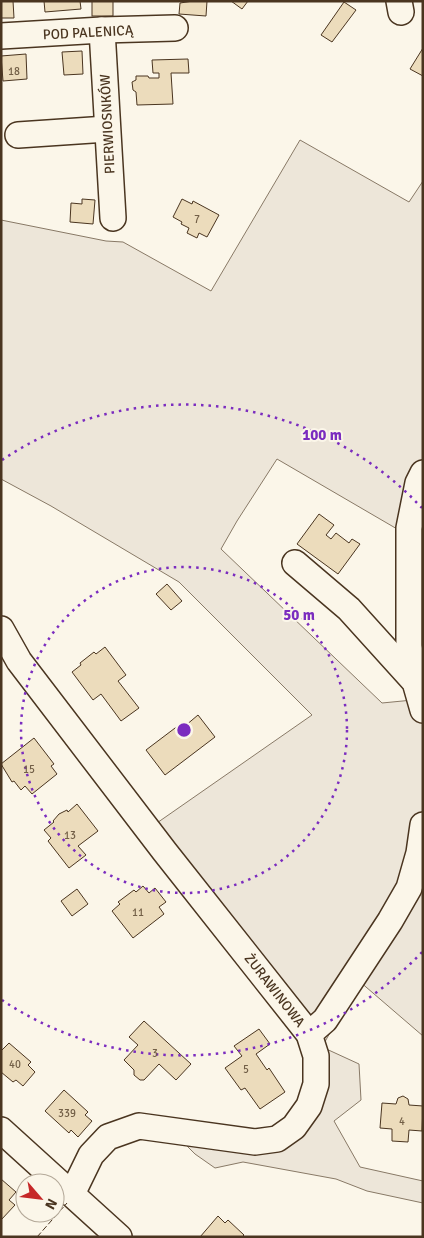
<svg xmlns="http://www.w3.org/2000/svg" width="424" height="1238" viewBox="0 0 424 1238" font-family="Signika,sans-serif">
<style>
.green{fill:#ede6d9;stroke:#887966}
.building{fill:#ecdcbc;stroke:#4a3520}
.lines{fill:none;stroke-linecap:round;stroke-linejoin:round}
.minor-casing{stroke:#4a3520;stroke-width:28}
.minor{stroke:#fbf6e9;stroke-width:25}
.fence{stroke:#4a3520;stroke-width:1;stroke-dasharray:6 2.5;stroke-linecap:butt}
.ring{fill:none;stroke:#7b2cbf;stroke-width:2.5;stroke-dasharray:2.5 5}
.labels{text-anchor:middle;stroke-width:4;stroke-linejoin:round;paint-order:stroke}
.number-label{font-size:11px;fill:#725f47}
.street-label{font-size:14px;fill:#4a3520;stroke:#fbf6e9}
.centre{fill:#7b2cbf;stroke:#fbf6e9;stroke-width:2.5}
.ring-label{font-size:15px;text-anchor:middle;font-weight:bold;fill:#7b2cbf;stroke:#fbf6e9;stroke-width:4;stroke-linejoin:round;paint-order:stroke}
</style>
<rect width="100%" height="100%" fill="#fbf6e9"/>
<path class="green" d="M 300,140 L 409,202 L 423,181 L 423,567 L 416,540 L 277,459 L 237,521 L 221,549 L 382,703 L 423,699 L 423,1036 L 359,981 L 322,1047 L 359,1064 L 361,1100 L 334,1121 L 360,1167 L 423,1181 L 423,1203 L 367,1191 L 336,1179 L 243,1162 L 215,1168 L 195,1154 L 177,1136 L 276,1147 L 324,1059 L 154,825 L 312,715 L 179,582 L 51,506 L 1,479 L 1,220 L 106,241 L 123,242 L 211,291 Z"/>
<g class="building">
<path d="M 1,1 L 13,1 L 14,18 L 1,18 Z"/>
<path d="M 44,1 L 80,1 L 81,9 L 45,12 Z"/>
<rect x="92" y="1" width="21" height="15"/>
<path d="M 193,1 L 207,1 L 206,16 L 179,14 L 180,3 Z"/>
<path d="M 231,1 L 248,1 L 242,9 Z"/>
<path d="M 344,2 L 356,10 L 332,42 L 321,35 Z"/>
<path d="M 423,48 L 423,76 L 410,69 Z"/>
<path d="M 82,51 L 83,74 L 64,75 L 62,52 Z"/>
<path d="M 26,54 L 27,79 L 3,81 L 1,56 Z"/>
<path d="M 188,59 L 189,73 L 171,73 L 173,104 L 137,105 L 136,92 L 133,90 L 132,82 L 136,80 L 136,76 L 148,76 L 149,78 L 159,78 L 159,73 L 153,73 L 152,60 Z"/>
<path d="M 82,199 L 95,200 L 93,224 L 70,222 L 71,203 L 82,204 Z"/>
<path d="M 182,199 L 192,204 L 193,201 L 219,215 L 207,237 L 199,233 L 197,238 L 187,233 L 189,228 L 181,224 L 182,222 L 173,217 Z"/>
<path d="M 319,514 L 334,525 L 326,535 L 331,539 L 336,533 L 349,543 L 352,539 L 360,544 L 338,574 L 297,544 Z"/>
<path d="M 167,584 L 182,601 L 171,610 L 156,594 Z"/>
<path d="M 105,647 L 126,675 L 118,681 L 139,708 L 121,721 L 101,694 L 93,700 L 72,672 L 81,665 L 80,663 L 94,652 L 96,654 Z"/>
<path d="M 198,715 L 215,737 L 165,775 L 146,750 L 183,722 L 185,726 Z"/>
<path d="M 34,738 L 54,764 L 51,766 L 57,774 L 32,794 L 25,786 L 21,790 L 14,781 L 12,782 L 1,764 Z"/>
<path d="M 77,804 L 98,831 L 78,846 L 86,855 L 69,868 L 48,841 L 51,838 L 44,830 L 54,822 L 53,821 L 59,814 L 67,810 L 68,812 Z"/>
<path d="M 143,886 L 149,893 L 155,888 L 166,902 L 159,907 L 164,914 L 133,938 L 112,911 L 120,904 L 118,902 L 134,890 L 136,892 Z"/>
<path d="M 77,889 L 88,904 L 72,916 L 61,901 Z"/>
<path d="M 144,1021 L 191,1064 L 176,1080 L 159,1064 L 144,1080 L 140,1080 L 134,1075 L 134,1070 L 124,1060 L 138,1045 L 129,1037 Z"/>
<path d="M 259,1029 L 270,1044 L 256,1054 L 267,1070 L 269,1068 L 285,1092 L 260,1109 L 245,1088 L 241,1090 L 225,1068 L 242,1056 L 234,1046 Z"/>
<path d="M 9,1043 L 31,1062 L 28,1065 L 35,1072 L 23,1086 L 16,1080 L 13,1082 L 1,1072 L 1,1051 Z"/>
<path d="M 64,1090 L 88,1112 L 85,1115 L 92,1121 L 78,1137 L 71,1130 L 69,1133 L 45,1111 Z"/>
<path d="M 403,1096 L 408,1099 L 409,1105 L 423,1106 L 422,1131 L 409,1130 L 408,1142 L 392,1141 L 392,1129 L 380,1128 L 382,1103 L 396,1104 L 398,1098 Z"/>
<path d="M 1,1179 L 16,1192 L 9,1200 L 15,1205 L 1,1220 Z"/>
<path d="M 218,1216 L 225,1223 L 228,1220 L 244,1235 L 242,1237 L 200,1237 Z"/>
</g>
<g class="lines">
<defs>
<g id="minor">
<path d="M 399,1 L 401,12"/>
<path d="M 102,30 L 113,218"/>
<path d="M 1,36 L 102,30 L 175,28"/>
<path d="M 18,135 L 107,129"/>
<path d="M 295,563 L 349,609 L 415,682 L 423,710"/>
<path d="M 1,629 L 19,661 L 165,852 L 309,1034 L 316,1056 L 316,1084 L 309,1106 L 294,1127 L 277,1139 L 255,1142 L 139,1126 L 108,1137 L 91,1155 L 72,1194"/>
<path d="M 415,682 L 409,646 L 409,528 L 418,483 L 423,473"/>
<path d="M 309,1034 L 325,1020 L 390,921 L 409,888 L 419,853 L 423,825"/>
<path d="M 1,1130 L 119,1237"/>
</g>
</defs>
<use href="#minor" class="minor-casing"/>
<use href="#minor" class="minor"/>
<path class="fence" d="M 37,1237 L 67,1203"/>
</g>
<g class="ring">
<circle cx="184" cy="730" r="163"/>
<path d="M422 952A326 326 0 0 1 2 1000M2 460A326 326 0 0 1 422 508"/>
</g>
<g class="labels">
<g class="number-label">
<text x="14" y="75">18</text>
<text x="197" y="223">7</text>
<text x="29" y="773">15</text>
<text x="70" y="839">13</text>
<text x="138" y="916">11</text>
<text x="155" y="1057">3</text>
<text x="15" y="1068">40</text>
<text x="246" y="1073">5</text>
<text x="67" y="1117">339</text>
<text x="402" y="1125">4</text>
</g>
<g class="street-label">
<text transform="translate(88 32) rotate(-3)" y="5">POD PALENICĄ</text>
<text transform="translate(107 124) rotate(-93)" y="5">PIERWIOSNKÓW</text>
<text transform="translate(275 990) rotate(52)" y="5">ŻURAWINOWA</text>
</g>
</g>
<circle cx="184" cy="730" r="8" class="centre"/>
<g class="ring-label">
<text x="322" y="440">100 m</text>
<text x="299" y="620">50 m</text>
</g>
<rect width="424" height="1238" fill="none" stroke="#4a3520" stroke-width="5"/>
<g transform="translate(40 1198) rotate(118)"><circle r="24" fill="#fbf6e9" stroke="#b4a999"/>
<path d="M0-4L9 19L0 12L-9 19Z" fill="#c62828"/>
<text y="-8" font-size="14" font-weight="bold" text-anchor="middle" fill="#4a3520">N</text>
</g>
</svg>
